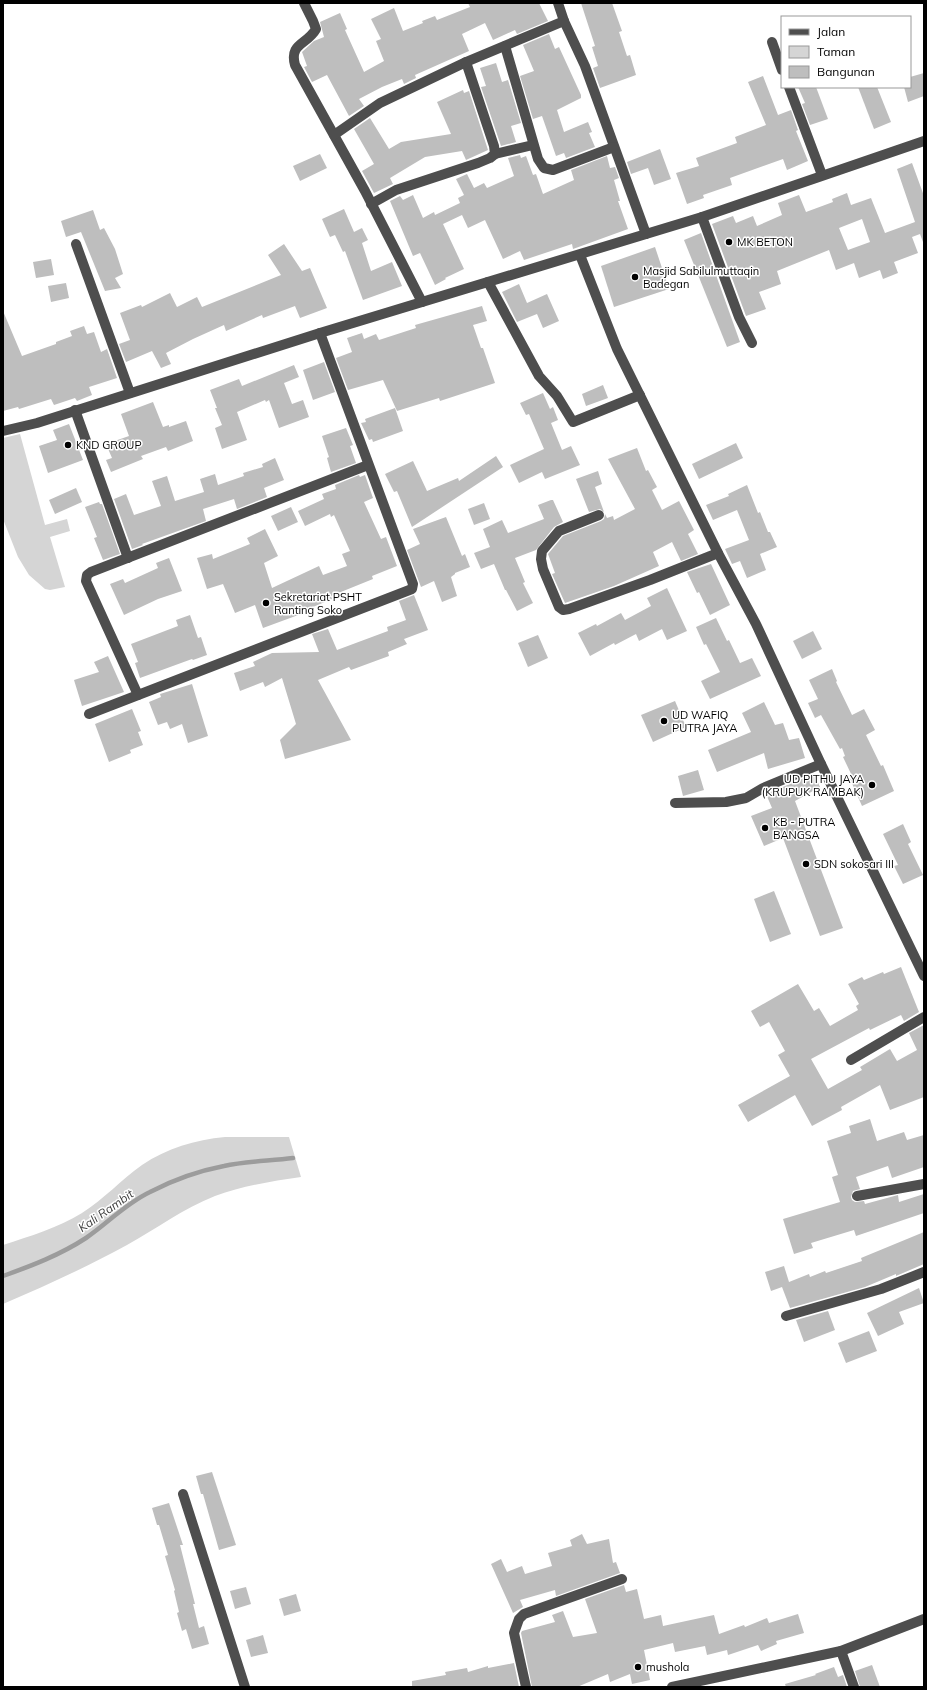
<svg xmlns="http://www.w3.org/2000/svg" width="927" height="1690" viewBox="0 0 927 1690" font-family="Mulish,sans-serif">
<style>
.green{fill:#d5d5d5}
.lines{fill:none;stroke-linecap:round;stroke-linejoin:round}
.stream{stroke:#9c9c9c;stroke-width:4.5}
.building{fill:#bebebe;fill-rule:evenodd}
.minor{stroke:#4e4e4e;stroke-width:10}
.poi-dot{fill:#000;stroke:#fff;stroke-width:1.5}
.labels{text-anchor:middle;stroke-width:3;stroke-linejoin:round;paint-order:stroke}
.poi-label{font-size:11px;fill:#000;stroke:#fff;text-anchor:start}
.water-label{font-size:12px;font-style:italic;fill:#3d3d3d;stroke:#fff}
</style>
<rect width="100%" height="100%" fill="#fff"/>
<g class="green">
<path d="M 20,434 L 45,525 L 67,519 L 70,531 L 50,537 L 65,587 L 50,590 L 45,589 L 29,575 L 18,557 L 3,519 L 3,438 Z"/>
<path d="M 225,1137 L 289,1137 L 301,1177 C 272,1181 243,1186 215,1196 C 184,1208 156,1229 127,1245 C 87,1267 45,1286 3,1304 L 3,1245 C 30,1236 58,1228 82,1213 C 104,1199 121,1180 142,1165 C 167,1148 195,1140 225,1137 Z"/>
</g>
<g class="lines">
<path class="stream" d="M 3,1276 C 31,1266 60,1255 86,1238 C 108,1223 125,1204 150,1192 C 173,1180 198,1171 224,1166 C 246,1161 270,1161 293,1158"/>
</g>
<g class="building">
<path d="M 468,3 L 539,3 L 548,21 L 517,34 L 515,30 L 493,40 L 485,23 L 462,34 L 469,51 L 415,75 L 416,78 L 404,84 L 402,79 L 382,87 L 359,99 L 364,106 L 349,116 L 327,75 L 312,82 L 304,67 L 307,66 L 302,52 L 314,41 L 324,37 L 320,22 L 340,13 L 347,29 L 345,30 L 364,72 L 384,61 L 376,41 L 381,39 L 371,19 L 394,8 L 403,31 L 423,23 L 422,21 L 435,16 L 437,20 L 470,7 Z"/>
<path d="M 581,3 L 612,3 L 622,31 L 619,32 L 627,56 L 630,55 L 636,75 L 600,88 L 593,68 L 598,66 L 592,47 L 595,46 Z"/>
<path d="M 549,34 L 555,49 L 559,47 L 581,95 L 581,98 L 557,110 L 564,132 L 588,122 L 592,132 L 589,133 L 595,147 L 566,158 L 564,153 L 556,156 L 542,116 L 533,119 L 520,76 L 534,71 L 523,45 Z"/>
<path d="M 496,63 L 502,82 L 508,80 L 521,123 L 511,126 L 516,142 L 501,146 L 481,87 L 486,86 L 480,68 Z"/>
<path d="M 924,73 L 924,96 L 908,102 L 904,87 L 910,87 L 910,77 Z"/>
<path d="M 763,76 L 778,115 L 791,110 L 798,130 L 796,131 L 808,161 L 787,170 L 783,159 L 730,178 L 732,185 L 703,195 L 704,198 L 687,204 L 676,173 L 699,166 L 696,158 L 737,143 L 735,137 L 766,125 L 748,82 Z"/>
<path d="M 798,87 L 816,87 L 828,119 L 810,125 L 802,104 L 805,103 Z"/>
<path d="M 858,87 L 877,87 L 891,122 L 874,129 Z"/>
<path d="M 463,90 L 464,93 L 469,91 L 488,150 L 466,160 L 462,151 L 425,157 L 390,178 L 393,184 L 374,193 L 362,171 L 374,164 L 354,129 L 370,118 L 389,149 L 401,142 L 451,134 L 437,102 Z"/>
<path d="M 660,149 L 671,179 L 654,185 L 648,168 L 631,174 L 627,162 Z"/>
<path d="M 320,154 L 327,168 L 300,181 L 293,166 Z"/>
<path d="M 520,155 L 521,158 L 526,156 L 533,175 L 536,174 L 543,194 L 574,180 L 571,170 L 607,156 L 610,168 L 615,167 L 619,178 L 614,180 L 620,201 L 618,201 L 628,229 L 573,249 L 572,244 L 524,260 L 520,251 L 503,259 L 485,220 L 468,228 L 462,215 L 443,224 L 464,269 L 445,278 L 446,279 L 435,285 L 420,253 L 413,256 L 390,201 L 400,196 L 403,200 L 413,195 L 423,218 L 434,212 L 435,215 L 460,203 L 458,198 L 464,195 L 456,179 L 467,174 L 474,188 L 484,183 L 487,188 L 514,176 L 508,158 Z"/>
<path d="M 912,163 L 924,196 L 924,242 L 923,242 L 920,234 L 912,237 L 918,253 L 894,262 L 898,273 L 883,279 L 880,270 L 859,278 L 854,263 L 836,270 L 829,250 L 777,271 L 781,284 L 759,292 L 766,309 L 746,316 L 712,224 L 733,216 L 736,223 L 753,216 L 757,226 L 782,215 L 778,203 L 799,195 L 806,212 L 833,202 L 832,199 L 847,193 L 851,205 L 871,198 L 885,233 L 915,222 L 897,169 ZM 862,219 L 870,242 L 848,250 L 839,228 Z"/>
<path d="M 344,209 L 354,232 L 362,228 L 368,240 L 362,243 L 371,271 L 392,262 L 402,286 L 363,300 L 345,251 L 343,252 L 335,235 L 330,237 L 322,219 Z"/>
<path d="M 93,210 L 100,230 L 104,228 L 115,249 L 123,274 L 115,278 L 121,288 L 105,291 L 81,232 L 66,237 L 61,221 Z"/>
<path d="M 701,233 L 740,342 L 727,347 L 684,240 Z"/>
<path d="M 284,244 L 302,271 L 310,268 L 327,308 L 300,318 L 295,306 L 263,318 L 262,315 L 226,331 L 224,325 L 193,339 L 166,353 L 171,364 L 161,368 L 152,351 L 126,362 L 119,344 L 130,340 L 120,313 L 141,305 L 142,307 L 170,293 L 177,307 L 197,297 L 202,307 L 281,275 L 268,255 Z"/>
<path d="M 655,247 L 669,289 L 614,307 L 601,266 Z"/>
<path d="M 51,259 L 54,275 L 36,278 L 33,262 Z"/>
<path d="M 66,283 L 69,298 L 51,302 L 48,286 Z"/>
<path d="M 519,284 L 527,303 L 547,294 L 559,321 L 543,328 L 537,314 L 517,322 L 502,292 Z"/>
<path d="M 482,306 L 487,321 L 473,325 L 481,348 L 483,348 L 495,383 L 440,401 L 439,398 L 397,411 L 383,380 L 348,390 L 336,358 L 352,352 L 347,338 L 362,333 L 364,339 L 376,334 L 379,340 L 416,328 L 415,325 Z"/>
<path d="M 3,311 L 22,356 L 56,344 L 56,342 L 72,336 L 70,331 L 84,326 L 87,334 L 94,332 L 101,352 L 107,349 L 117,378 L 89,387 L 92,395 L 77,401 L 75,398 L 54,405 L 51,399 L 19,409 L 18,407 L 3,411 Z"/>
<path d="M 324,362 L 335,392 L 313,400 L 303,370 Z"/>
<path d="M 294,365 L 299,377 L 284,383 L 292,404 L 303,400 L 309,417 L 279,428 L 269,400 L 266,402 L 265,400 L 237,412 L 247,440 L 222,449 L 215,428 L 222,425 L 215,408 L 217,408 L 210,390 L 239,379 L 242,386 Z"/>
<path d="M 603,385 L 608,398 L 586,406 L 582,394 Z"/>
<path d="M 543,393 L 550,409 L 553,407 L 558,420 L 551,423 L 562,450 L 571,446 L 580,465 L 545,479 L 542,472 L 519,483 L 510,465 L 544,449 L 529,414 L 526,415 L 520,403 Z"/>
<path d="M 153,402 L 163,427 L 169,425 L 169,427 L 186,421 L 193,441 L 168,451 L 166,447 L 141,456 L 143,459 L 111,472 L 106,460 L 112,458 L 106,444 L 129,436 L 121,414 Z"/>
<path d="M 395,408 L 403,431 L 373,442 L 372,439 L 369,440 L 361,423 L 366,422 L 365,419 Z"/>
<path d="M 69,424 L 83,460 L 48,473 L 39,446 L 57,440 L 53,430 Z"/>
<path d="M 346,428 L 353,445 L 350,446 L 356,463 L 331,472 L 327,458 L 329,457 L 322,436 Z"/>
<path d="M 736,443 L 743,458 L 699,479 L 692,464 Z"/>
<path d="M 637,448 L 646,471 L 648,470 L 657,487 L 652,490 L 662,510 L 679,501 L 694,530 L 688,534 L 698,554 L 681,561 L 672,542 L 653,552 L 659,566 L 614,586 L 565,603 L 552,574 L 555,573 L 548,554 L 563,536 L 601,521 L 604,519 L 605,514 L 607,518 L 613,516 L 614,520 L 635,509 L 608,459 Z"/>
<path d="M 496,456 L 503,467 L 412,527 L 397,491 L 394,492 L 385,474 L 413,461 L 427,491 L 458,478 L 459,481 Z"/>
<path d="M 275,458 L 284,480 L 264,488 L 267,497 L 237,509 L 234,499 L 203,509 L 206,521 L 142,544 L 143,545 L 132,549 L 114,499 L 126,494 L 134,515 L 161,506 L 152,481 L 167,476 L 175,501 L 204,492 L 200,479 L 215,474 L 218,485 L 244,476 L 243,473 L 263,467 L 262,464 Z"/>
<path d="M 598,471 L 602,484 L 595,487 L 604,512 L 600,509 L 589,512 L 576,479 Z"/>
<path d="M 359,475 L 360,477 L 365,475 L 373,498 L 364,502 L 381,539 L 386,537 L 397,566 L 372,576 L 373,579 L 331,596 L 332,599 L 301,612 L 301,614 L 263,628 L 255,605 L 235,613 L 223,584 L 207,589 L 197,558 L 212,554 L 213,559 L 250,544 L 247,538 L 265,529 L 278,556 L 264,563 L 272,588 L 319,566 L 323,575 L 347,566 L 342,554 L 350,551 L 334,515 L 331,517 L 330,514 L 305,526 L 298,511 L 324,499 L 322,494 L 336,489 L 335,485 Z"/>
<path d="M 747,485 L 758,513 L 760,512 L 768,532 L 770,532 L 777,547 L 760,554 L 766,570 L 747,578 L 740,561 L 732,564 L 725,549 L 749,540 L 737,510 L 713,520 L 706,505 L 729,496 L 728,494 Z"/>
<path d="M 76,488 L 82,502 L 55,514 L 49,500 Z"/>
<path d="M 551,500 L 553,500 L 563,522 L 554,527 L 536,550 L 515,558 L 525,582 L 523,583 L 533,603 L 517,611 L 506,590 L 505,590 L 494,564 L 481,569 L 474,553 L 490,547 L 483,529 L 502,520 L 508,533 L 544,519 L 538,505 Z"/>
<path d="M 99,502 L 100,504 L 102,504 L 120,554 L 103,560 L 94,538 L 97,537 L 85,507 Z"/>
<path d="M 484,503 L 490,519 L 474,525 L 468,509 Z"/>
<path d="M 291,507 L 298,522 L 278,531 L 271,516 Z"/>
<path d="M 446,517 L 462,556 L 465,554 L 470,567 L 455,573 L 455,574 L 451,577 L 457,596 L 442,602 L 434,581 L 421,587 L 407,550 L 420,544 L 413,529 Z"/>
<path d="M 169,558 L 182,591 L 158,599 L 124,615 L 110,584 L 123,579 L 125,583 L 158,568 L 156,563 Z"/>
<path d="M 711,564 L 730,605 L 710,615 L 699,592 L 697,593 L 687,572 Z"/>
<path d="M 667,588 L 687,631 L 667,640 L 662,629 L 639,641 L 636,634 L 615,645 L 614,643 L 590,656 L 578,633 L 596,624 L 597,626 L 621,613 L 625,620 L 651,606 L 647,598 Z"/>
<path d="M 414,595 L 428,630 L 404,639 L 407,644 L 388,652 L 389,656 L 351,670 L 349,667 L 318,680 L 351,740 L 285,759 L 280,740 L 296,724 L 282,678 L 265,687 L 263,682 L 240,691 L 234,673 L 255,666 L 253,662 L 272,653 L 319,652 L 312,634 L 328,629 L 337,650 L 388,631 L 387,627 L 406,620 L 399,601 Z"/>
<path d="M 190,615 L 198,638 L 201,637 L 207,655 L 193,660 L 192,659 L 140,678 L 135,663 L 138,662 L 131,644 L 178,626 L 176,620 Z"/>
<path d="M 716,618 L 727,641 L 729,640 L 740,663 L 752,658 L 761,676 L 710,699 L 701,681 L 720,672 L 706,644 L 704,645 L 696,627 Z"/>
<path d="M 813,631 L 822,649 L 802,659 L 793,641 Z"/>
<path d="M 538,635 L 548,658 L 528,667 L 518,643 Z"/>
<path d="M 108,656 L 124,692 L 82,706 L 74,680 L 99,672 L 94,662 Z"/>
<path d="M 832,669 L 837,681 L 836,682 L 852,715 L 864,709 L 875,730 L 866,735 L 881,766 L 883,765 L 894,791 L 862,806 L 850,779 L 853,778 L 843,757 L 845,756 L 842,748 L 840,749 L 821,715 L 815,718 L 808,703 L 818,699 L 809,680 Z"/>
<path d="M 192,684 L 208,736 L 188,743 L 182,724 L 170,729 L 167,722 L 158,725 L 149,702 L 161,697 L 160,694 Z"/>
<path d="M 675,701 L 686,727 L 653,742 L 641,715 Z"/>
<path d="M 764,702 L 775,725 L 783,723 L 789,740 L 799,738 L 805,758 L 768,769 L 764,753 L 717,772 L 708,750 L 751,732 L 742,713 Z"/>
<path d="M 132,709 L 141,731 L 138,732 L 143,745 L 130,750 L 131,753 L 109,762 L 95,724 Z"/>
<path d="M 698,770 L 704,790 L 683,796 L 678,776 Z"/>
<path d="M 814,774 L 820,787 L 795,801 L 843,928 L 820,936 L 783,838 L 764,846 L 751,816 L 772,808 L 766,794 Z"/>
<path d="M 903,824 L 911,842 L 908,844 L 923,875 L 903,884 L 894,866 L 898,865 L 883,834 Z"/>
<path d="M 774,891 L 791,934 L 770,942 L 754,899 Z"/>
<path d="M 901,967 L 919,1012 L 904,1021 L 901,1015 L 870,1030 L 869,1028 L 811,1059 L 828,1089 L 862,1070 L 860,1067 L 890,1049 L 897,1061 L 917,1050 L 909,1033 L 924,1025 L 924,1097 L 890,1110 L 880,1085 L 841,1107 L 842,1110 L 812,1126 L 795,1095 L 748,1122 L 738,1105 L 790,1076 L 778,1055 L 785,1051 L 769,1022 L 760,1027 L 751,1011 L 798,984 L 814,1011 L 819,1008 L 830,1026 L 858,1010 L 856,1006 L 859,1004 L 848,984 L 862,977 L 864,980 L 883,972 L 884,974 Z"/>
<path d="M 870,1119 L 877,1141 L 904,1132 L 907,1140 L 924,1135 L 924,1167 L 892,1178 L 888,1166 L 856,1177 L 860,1189 L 853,1191 L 851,1197 L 852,1200 L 855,1202 L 864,1201 L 865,1204 L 898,1195 L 899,1202 L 924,1194 L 924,1213 L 856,1236 L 854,1230 L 811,1243 L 813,1248 L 794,1254 L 783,1219 L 840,1202 L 832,1177 L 838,1175 L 827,1141 L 851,1133 L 849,1126 Z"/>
<path d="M 924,1232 L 924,1264 L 896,1276 L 896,1274 L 865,1287 L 790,1308 L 782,1287 L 771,1291 L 765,1272 L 784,1266 L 789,1282 L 809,1274 L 810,1277 L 825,1271 L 826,1273 L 862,1261 L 861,1258 Z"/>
<path d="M 919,1288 L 924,1303 L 899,1312 L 904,1324 L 878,1336 L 867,1313 Z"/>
<path d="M 828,1311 L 835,1330 L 804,1342 L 796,1320 Z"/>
<path d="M 869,1331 L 877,1351 L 846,1363 L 838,1343 Z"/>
<path d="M 212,1472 L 236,1545 L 219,1550 L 203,1494 L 201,1494 L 196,1476 Z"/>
<path d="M 169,1503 L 183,1545 L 180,1545 L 195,1604 L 193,1604 L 199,1628 L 204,1626 L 209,1644 L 192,1649 L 186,1629 L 182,1631 L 177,1613 L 179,1612 L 174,1591 L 175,1590 L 165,1556 L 168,1555 L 159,1525 L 157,1525 L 152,1508 Z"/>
<path d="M 582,1534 L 587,1544 L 609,1539 L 613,1563 L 616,1562 L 620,1573 L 556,1596 L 555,1590 L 520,1600 L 523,1607 L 513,1613 L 491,1564 L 501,1559 L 507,1572 L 522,1566 L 525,1574 L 552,1566 L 548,1553 L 572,1546 L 570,1540 Z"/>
<path d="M 624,1585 L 626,1592 L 637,1589 L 644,1619 L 661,1615 L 663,1626 L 714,1615 L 719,1634 L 744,1625 L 745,1627 L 767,1618 L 769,1623 L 798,1614 L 804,1633 L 776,1641 L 777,1644 L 761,1651 L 758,1645 L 728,1655 L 727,1650 L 707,1655 L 705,1646 L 675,1652 L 673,1643 L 644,1650 L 650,1680 L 632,1684 L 630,1674 L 610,1682 L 608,1674 L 577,1687 L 532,1687 L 521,1633 L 522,1631 L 555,1622 L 552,1615 L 563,1611 L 573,1637 L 597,1633 L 585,1599 Z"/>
<path d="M 246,1587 L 251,1604 L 235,1609 L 230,1591 Z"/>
<path d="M 296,1594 L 301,1611 L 284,1616 L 279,1599 Z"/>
<path d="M 263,1635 L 268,1653 L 251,1657 L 246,1640 Z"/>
<path d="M 514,1663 L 519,1687 L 412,1687 L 412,1681 L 446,1675 L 445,1672 L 467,1668 L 468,1672 L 488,1666 L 488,1668 Z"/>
<path d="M 872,1665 L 880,1687 L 860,1687 L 855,1671 Z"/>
<path d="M 834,1667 L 838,1677 L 843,1675 L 847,1687 L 786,1687 L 785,1684 L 816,1675 L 815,1674 Z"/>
</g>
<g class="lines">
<g class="minor">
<path d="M 304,3 L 313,21 L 316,29 C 307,45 289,43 295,65 L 365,191 L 422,302"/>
<path d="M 558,3 L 564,21 L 585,66 L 646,234"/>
<path d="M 772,42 L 782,70"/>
<path d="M 505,46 L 538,159 L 544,168 L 553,170 L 614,147"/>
<path d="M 789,87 L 822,175"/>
<path d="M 334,135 L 380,103 L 466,62"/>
<path d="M 495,154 L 533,145"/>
<path d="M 371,204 L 396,190 L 478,163 L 490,158 L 495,154 L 494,146 L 466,62 L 564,21"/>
<path d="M 702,217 L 739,317 L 752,343"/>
<path d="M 76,244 L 130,393"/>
<path d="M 580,255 L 617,349 L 718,553 L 756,624 L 821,764 L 924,976"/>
<path d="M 488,282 L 539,376 L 557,396 L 573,422 L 640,395"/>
<path d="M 75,410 L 128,558"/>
<path d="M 3,431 L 37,423 L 320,333 L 702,217 L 924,141"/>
<path d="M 599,515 L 559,531 L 542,551 L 541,559 L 543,569 L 559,607 L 563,610 L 569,609 L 650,580 L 718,553"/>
<path d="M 138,695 L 86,581 L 87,575 L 91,572 L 368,465"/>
<path d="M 89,714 L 412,589 L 413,584 L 320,333"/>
<path d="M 675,803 L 726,802 L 746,798 L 763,788 L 821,764"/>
<path d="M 851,1060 L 924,1017"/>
<path d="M 857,1196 L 924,1184"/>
<path d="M 786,1316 L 881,1289 L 924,1272"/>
<path d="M 183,1494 L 245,1687"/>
<path d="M 841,1651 L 854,1687"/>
<path d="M 526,1687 L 514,1633 L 519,1619 L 524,1614 L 622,1579"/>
<path d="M 672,1687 L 841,1651 L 924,1619"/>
</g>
</g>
<g class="poi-dot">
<circle cx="729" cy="242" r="4"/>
<circle cx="635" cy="277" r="4"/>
<circle cx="68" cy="445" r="4"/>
<circle cx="266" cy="603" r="4"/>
<circle cx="664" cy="721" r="4"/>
<circle cx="872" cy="785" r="4"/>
<circle cx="765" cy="828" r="4"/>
<circle cx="806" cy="864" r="4"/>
<circle cx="638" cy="1667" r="4"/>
</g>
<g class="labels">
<g class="poi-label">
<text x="737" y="246">MK BETON</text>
<text x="643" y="275">Masjid Sabilulmuttaqin<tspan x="643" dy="13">Badegan</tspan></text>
<text x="76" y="449">KND GROUP</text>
<text x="274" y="601">Sekretariat PSHT<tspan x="274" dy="13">Ranting Soko</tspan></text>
<text x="672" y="719">UD WAFIQ<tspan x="672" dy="13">PUTRA JAYA</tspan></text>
<text x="864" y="783" text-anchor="end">UD PITHU JAYA<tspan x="864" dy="13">(KRUPUK RAMBAK)</tspan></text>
<text x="773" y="826">KB - PUTRA<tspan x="773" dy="13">BANGSA</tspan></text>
<text x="814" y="868">SDN sokosari III</text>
<text x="646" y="1671">mushola</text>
</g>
<g class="water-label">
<text transform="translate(106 1211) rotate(-35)" y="4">Kali Rambit</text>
</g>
</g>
<rect width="927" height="1690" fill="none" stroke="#000000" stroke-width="8"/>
<rect x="781" y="16" width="130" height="72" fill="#ffffff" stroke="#999999"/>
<rect x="789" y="29" width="20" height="6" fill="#4e4e4e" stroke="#999999"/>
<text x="817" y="36" font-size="12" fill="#000000">Jalan</text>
<rect x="789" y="46" width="20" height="12" fill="#d5d5d5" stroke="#999999"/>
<text x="817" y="56" font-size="12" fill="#000000">Taman</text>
<rect x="789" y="66" width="20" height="12" fill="#bebebe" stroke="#999999"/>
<text x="817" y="76" font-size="12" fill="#000000">Bangunan</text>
</svg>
